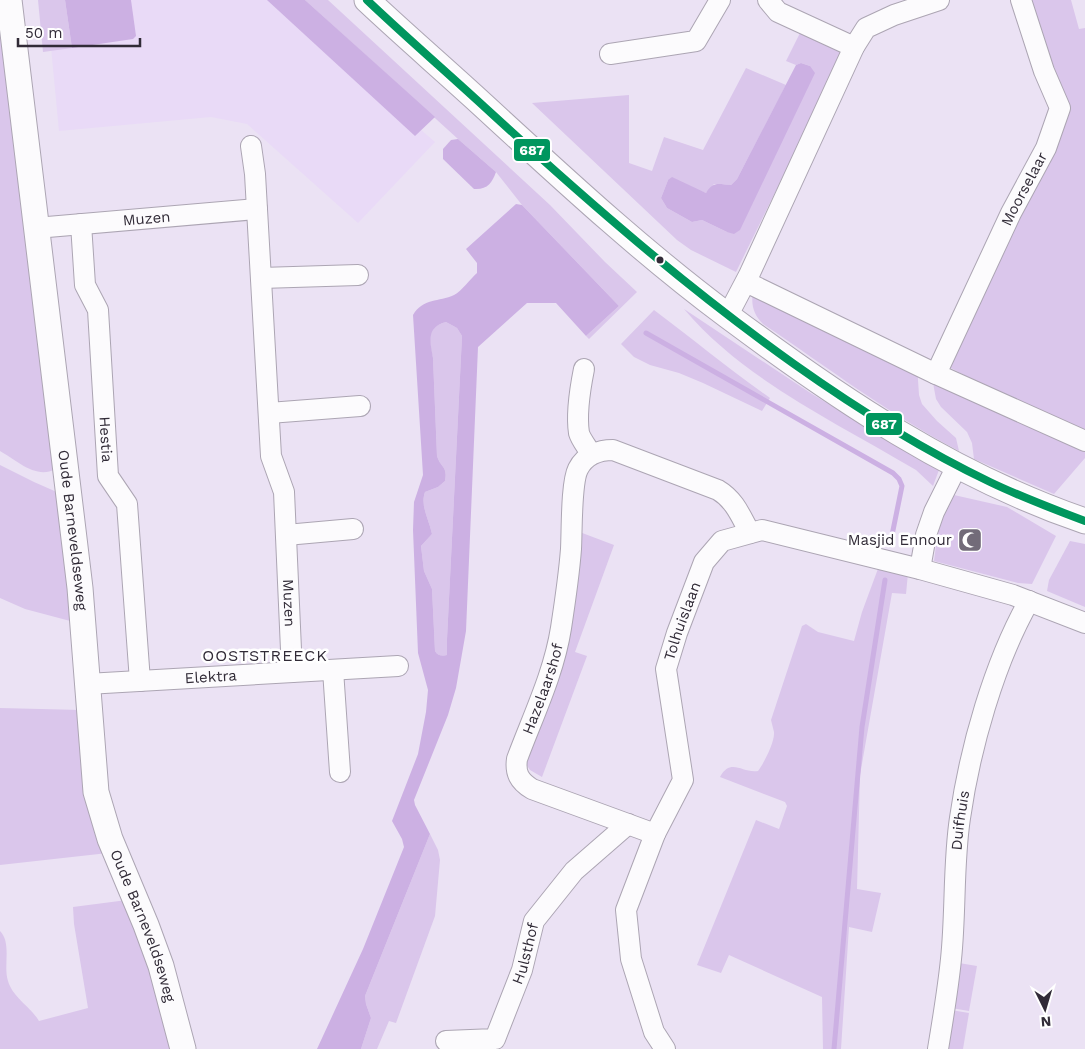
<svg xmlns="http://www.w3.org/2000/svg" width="1085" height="1049" viewBox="0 0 1085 1049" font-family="'Work Sans',sans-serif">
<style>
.built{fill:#e9daf7}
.green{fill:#dac6eb}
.water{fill:#ccb0e3;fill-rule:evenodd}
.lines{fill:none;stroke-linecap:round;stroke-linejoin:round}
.stream{stroke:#ccb0e3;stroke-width:5}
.minor-casing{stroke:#aca5b3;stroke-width:22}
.tertiary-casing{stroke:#aca5b3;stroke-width:27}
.minor{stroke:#fcfbfd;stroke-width:20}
.tertiary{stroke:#fcfbfd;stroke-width:25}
.bus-1-casing{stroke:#fff;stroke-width:11}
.bus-1{stroke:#00965e;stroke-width:8}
.bus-dot{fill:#312b37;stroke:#fff;stroke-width:2}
.labels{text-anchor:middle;stroke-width:5;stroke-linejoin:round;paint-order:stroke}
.street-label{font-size:15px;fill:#312b37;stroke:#fff}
.poi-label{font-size:15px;fill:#312b37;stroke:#fff;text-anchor:end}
.neighbourhood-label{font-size:16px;letter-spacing:1px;fill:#312b37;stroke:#fff}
.line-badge{stroke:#fff;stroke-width:2}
.badge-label{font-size:14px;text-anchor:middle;font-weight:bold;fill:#fff}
</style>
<rect width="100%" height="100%" fill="#ebe2f4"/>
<path class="built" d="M 128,0 L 271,0 L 435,142 L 358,223 L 247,124 L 211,117 L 59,131 L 51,47 L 132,36 Z"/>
<g class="green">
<path d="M 0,0 L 55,469 C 37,480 16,460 0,451 Z"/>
<path d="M 38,0 L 65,0 L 72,48 L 43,52 Z"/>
<path d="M 305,0 L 328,0 L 550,205 L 605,262 L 637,292 L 589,339 L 586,336 L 619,306 L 522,205 L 496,172 L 458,139 Z"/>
<path d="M 1032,0 L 1071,0 L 1079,29 L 1085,28 L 1085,439 L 947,366 L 1062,127 Z"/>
<path d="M 801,31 L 845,50 L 736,272 L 691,250 L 677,240 L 532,103 L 629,95 L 629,163 L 652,171 L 664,137 L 703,150 L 746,68 L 786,85 L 737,179 L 731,185 L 714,184 L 706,193 L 668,180 L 661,198 L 667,208 L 692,222 L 702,220 L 727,232 L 810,66 L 801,63 L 796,65 L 786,61 Z"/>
<path d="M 754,289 L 917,365 L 919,395 L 922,404 L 937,421 L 956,438 L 959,451 C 890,415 827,367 763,324 C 753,314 750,303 754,289 Z"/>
<path d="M 684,309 L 812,394 L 939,470 L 933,486 L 916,470 C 836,422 745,381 684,309 Z"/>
<path d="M 654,310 C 693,339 730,370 770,398 L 762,411 L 703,383 L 679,373 L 650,365 L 634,357 L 621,344 Z"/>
<path d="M 446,322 L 457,328 L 462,336 L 447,639 L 447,655 C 441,656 438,656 435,651 L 432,589 L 424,571 L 421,546 L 432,534 C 429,519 420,506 425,492 L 438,487 L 445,481 C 448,466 440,467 437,456 L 433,358 C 429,342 426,327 446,322 Z"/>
<path d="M 931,372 L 1085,451 L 1085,458 L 1054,494 L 974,459 L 972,443 L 967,432 L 941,407 L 936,399 Z"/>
<path d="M 0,465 L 34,482 L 59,493 L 74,622 L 25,609 L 0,598 Z"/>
<path d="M 954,495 L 1007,507 L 1056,536 L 1032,584 L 1018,583 L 934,561 C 937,539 939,514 954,495 Z"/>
<path d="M 577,531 L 614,545 L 575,652 L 587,656 L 542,777 L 530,770 L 526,764 Z"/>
<path d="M 1070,541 L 1085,544 L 1085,607 L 1047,591 L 1049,580 Z"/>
<path d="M 879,566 L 908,573 L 906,594 L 892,593 L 860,775 L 857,889 L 881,893 L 872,932 L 849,927 L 841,1049 L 823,1049 L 822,997 L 729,955 L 721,973 L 697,965 L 756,820 L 779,829 L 787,806 L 785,802 L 720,777 C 731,757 743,774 758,771 C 764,763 775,742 774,732 C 773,728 772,724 771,720 L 802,626 L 806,624 L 818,632 L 854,641 L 862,612 Z"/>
<path d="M 0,708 L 81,710 L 108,853 L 0,865 Z"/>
<path d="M 430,834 L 438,850 L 440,860 L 435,916 L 396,1023 L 389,1021 L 377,1049 L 361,1049 L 371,1018 L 366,1004 L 365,996 Z"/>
<path d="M 127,900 L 173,1049 L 0,1049 L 0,931 C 12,943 3,966 8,981 C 13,998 31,1007 39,1021 L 88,1008 L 74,924 L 73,907 Z"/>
<path d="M 959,963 L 977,966 L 969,1011 L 951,1008 Z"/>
<path d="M 951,1010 L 969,1013 L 963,1049 L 944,1049 Z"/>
</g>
<g class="water">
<path d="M 65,0 L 131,0 L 136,36 L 133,39 L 72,48 Z"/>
<path d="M 267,0 L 305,0 L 435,117 L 415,136 Z"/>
<path d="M 801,63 L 810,66 L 815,73 L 740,230 L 734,234 L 727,232 L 702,220 L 692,222 L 667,208 L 661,198 L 668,180 L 672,177 L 706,193 C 713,181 718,184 731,185 L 737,179 L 796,65 Z"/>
<path d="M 458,139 L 496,172 C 492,183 487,190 474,189 L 443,159 L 443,149 L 451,140 Z"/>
<path d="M 516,204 L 522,205 L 619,306 L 586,336 L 556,303 L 527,303 L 478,347 L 466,631 L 456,688 L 448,715 L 414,800 L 415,805 L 430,834 L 365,996 L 366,1004 L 371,1018 L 361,1049 L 317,1049 L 363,949 L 404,847 L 402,839 L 392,821 L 418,754 L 426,712 L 428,690 L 418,653 L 413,530 L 414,502 L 423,475 L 413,315 C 423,298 439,302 454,295 C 462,291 470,279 477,273 L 477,263 L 466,249 ZM 446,322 L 457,328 L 462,336 L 447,639 L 447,655 C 441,656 438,656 435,651 L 432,589 L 424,571 L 421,546 L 432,534 C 429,519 420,506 425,492 L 438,487 L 445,481 C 448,466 440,467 437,456 L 433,358 C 430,342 426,327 446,322 Z"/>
</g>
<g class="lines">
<g class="stream">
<path d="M 646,333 L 893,473 L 899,479 L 902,486 L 890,545"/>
<path d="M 834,1049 L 862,727 L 885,580"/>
</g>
<defs>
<g id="minor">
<path d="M 768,0 L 778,12 L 854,47"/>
<path d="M 610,54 L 696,41 L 720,0"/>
<path id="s1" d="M 251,146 L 255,174 L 271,456 L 284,492 L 292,672"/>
<path id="s2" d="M 81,224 L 85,285 L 98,310 L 108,476 L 127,504 L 140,681"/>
<path id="s3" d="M 36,228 L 257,209"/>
<path d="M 261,278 L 358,275"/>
<path d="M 746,282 L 936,374 L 1085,441"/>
<path d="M 728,315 L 749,275 L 854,47 L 866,28 L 894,15 L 939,0"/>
<path d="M 584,369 C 580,389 576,414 579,433 C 581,440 588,448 591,454"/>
<path id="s4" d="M 936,374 L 1011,213 L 1046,148 L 1060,108 L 1044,71 L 1021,0"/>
<path d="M 269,413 L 360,406"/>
<path d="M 286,535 L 353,529"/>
<path d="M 920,569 L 926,535 L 934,512 L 957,466"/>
<path d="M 333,670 L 340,772"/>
<path id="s5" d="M 87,684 L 398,666"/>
<path id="s6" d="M 655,834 L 532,789 C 519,781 515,773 517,759 C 533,716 554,673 561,628 C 565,602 569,575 571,549 C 572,530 571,483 578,469 C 585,455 599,450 613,450 L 718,490 C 735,500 741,517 750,533"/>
<path id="s7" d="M 446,1041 L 495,1039 L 522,970 L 534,921 L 574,871 L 628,824"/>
<path id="s8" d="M 665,1049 L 654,1032 L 631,959 L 626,910 L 655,834 L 683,780 L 666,669 L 677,633 L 704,562 L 722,541 L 762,530 L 920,569 L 1013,595 L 1085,623"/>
<path id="s9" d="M 938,1049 C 943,1019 948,989 951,959 C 956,912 953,864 960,818 C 970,748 994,663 1029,601"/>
</g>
<g id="tertiary">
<path id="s10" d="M 9,0 L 80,588 L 96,792 L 110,839 L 146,925 L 161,966 L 183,1049"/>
<path d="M 367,0 C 402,33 438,64 473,96 C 556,172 638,249 728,316 C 839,399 953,476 1085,521"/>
</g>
</defs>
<use href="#minor" class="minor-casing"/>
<use href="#tertiary" class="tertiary-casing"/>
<use href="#minor" class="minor"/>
<use href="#tertiary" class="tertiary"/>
<defs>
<path id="bus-1" d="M 367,0 C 407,38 449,74 490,112 C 587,201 686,287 794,364 C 856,408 921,449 990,482 C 1021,497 1053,509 1085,521"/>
</defs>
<use href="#bus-1" class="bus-1-casing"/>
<use href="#bus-1" class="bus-1"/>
</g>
<defs>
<symbol id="mosque-square" viewBox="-11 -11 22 22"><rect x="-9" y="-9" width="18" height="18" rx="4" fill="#726b79" stroke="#fff"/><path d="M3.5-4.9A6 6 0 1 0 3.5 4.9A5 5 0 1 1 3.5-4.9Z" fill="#fff"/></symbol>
</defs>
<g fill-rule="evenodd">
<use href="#mosque-square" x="956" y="526" width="28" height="28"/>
</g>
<circle class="bus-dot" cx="660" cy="260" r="4.5"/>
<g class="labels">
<g class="street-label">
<text dy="5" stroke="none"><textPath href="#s4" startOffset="205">Moorselaar</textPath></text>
<text dy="5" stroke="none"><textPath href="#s3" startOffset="111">Muzen</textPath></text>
<text dy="5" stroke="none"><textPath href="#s2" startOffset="219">Hestia</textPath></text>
<text dy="5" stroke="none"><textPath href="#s10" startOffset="534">Oude Barneveldseweg</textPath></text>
<text dy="5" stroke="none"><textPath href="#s1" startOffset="460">Muzen</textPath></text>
<text dy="5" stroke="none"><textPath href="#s8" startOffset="451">Tolhuislaan</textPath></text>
<text dy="5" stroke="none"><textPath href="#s5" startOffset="124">Elektra</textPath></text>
<text dy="5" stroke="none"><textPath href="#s6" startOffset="242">Hazelaarshof</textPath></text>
<text dy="5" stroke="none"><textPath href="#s9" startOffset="230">Duifhuis</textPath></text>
<text dy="5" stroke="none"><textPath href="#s10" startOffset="939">Oude Barneveldseweg</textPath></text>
<text dy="5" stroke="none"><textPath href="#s7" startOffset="140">Hulsthof</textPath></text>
</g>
<g class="poi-label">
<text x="952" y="545">Masjid Ennour</text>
</g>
<g class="neighbourhood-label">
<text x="265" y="661">OOSTSTREECK</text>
</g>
</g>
<g class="line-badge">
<rect x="513" y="138" width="38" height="24" rx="5" fill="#00965e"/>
<rect x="865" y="412" width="38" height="24" rx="5" fill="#00965e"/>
</g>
<g class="badge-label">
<text x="532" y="155">687</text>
<text x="884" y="429">687</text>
</g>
<g transform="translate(1045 1009) rotate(175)" stroke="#ffffff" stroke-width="4" paint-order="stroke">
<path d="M0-4L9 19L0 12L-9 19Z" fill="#312b37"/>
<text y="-8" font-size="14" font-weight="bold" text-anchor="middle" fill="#312b37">N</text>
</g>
<path d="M18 38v8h122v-8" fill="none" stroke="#312b37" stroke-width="2.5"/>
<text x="25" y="38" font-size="15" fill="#312b37" stroke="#ffffff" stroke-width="4" paint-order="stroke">50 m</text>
</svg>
